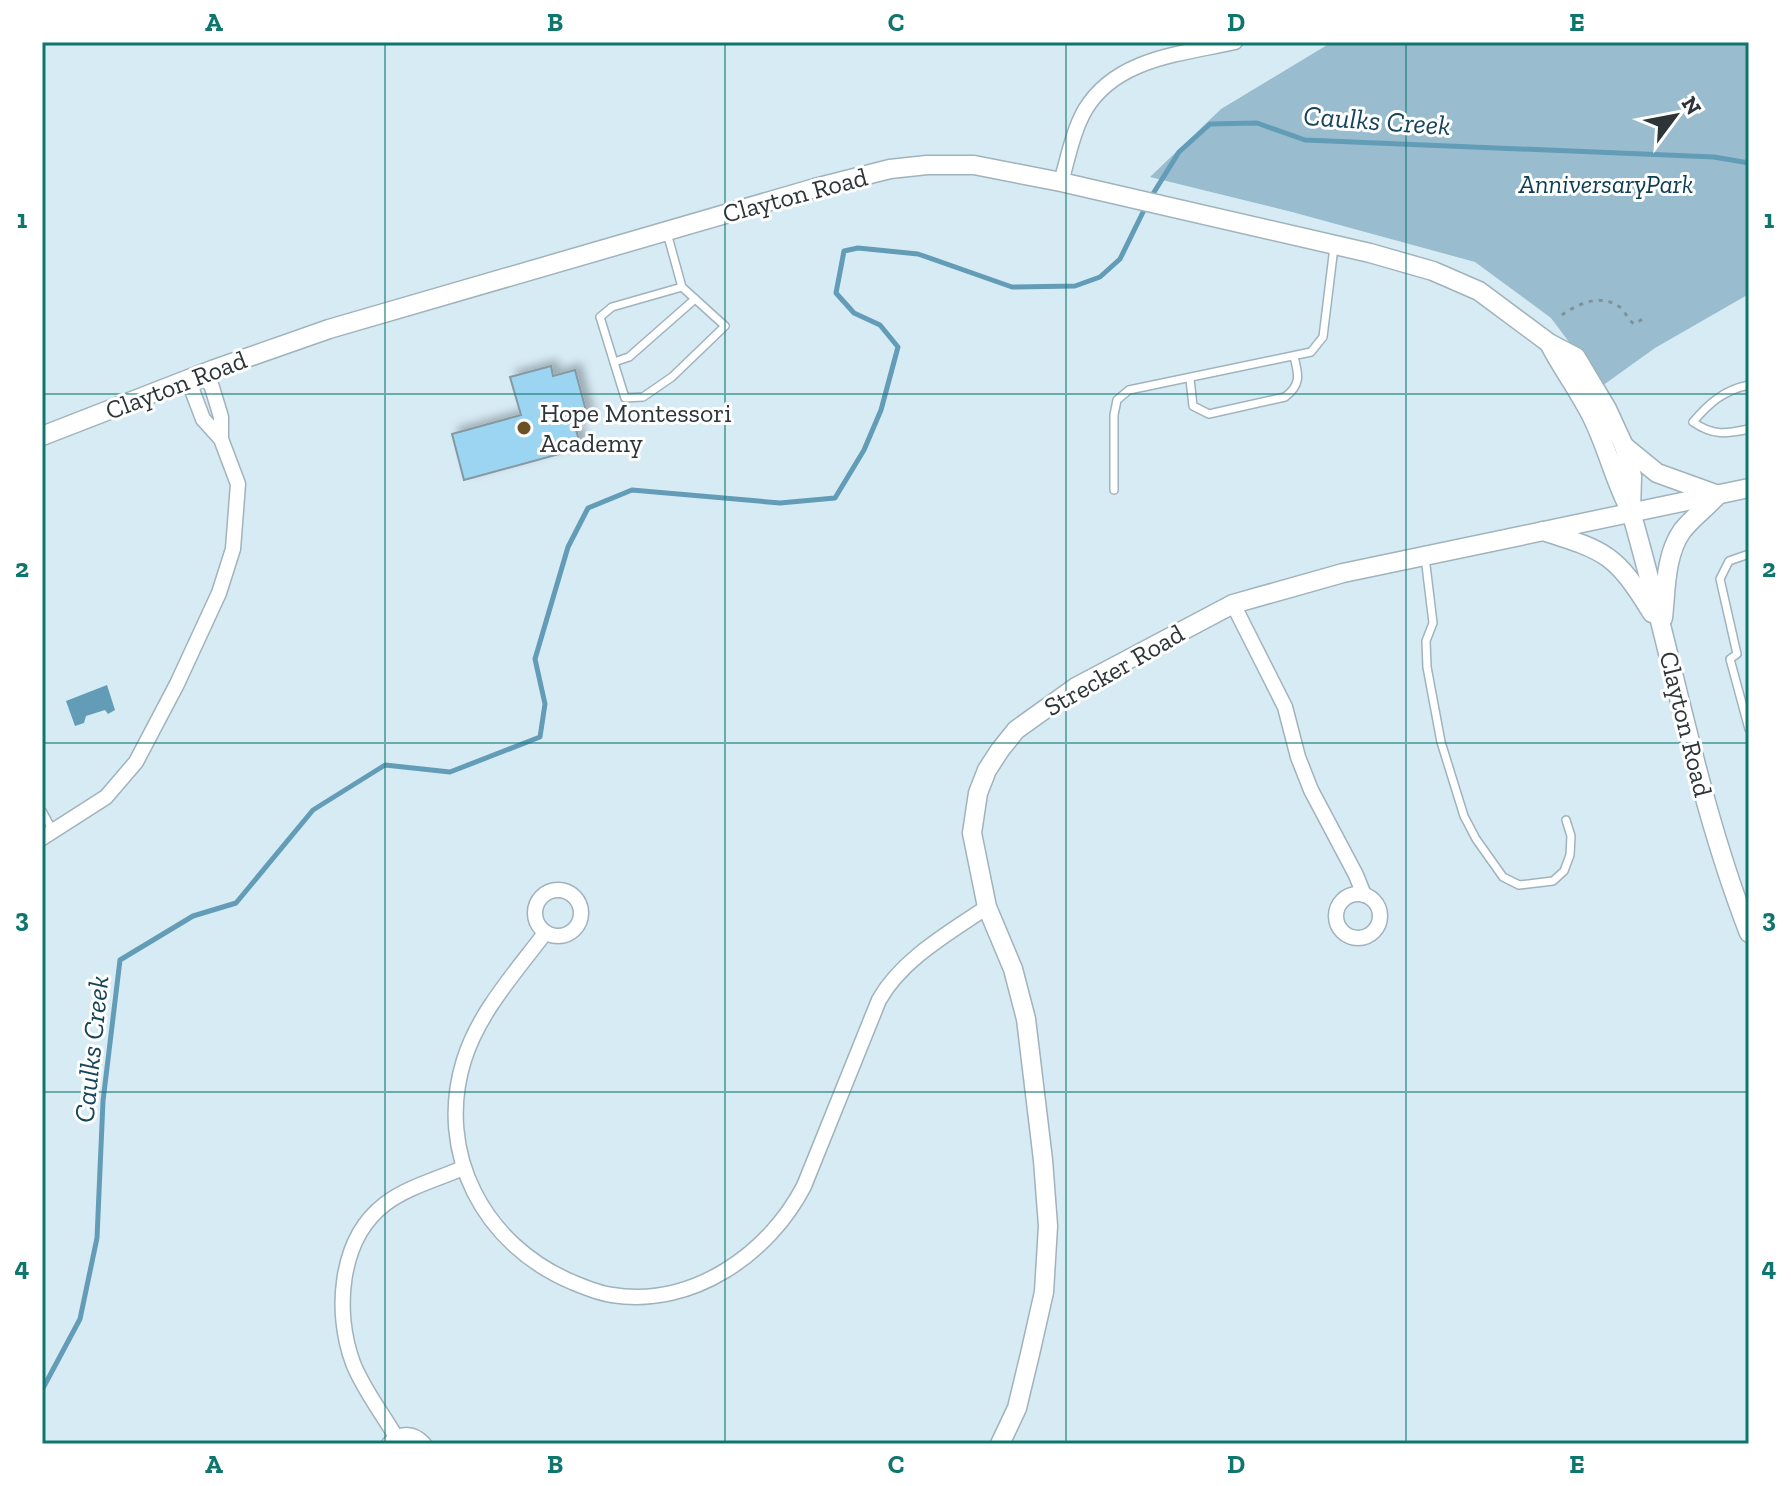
<svg xmlns="http://www.w3.org/2000/svg" width="1791" height="1486" viewBox="0 0 1791 1486" font-family="'Zilla Slab',serif">
<style>
.green{fill:#99bdcf}
.water{fill:#639cb7}
.lines{fill:none;stroke-linecap:round;stroke-linejoin:round}
.stream{stroke:#639cb7;stroke-width:5}
.building{fill:#9bd5f2;stroke:#8698a1;stroke-width:2;filter:url(#shadow)}
.lane-casing{stroke:#a0b3bc;stroke-width:10}
.street-casing{stroke:#a0b3bc;stroke-width:17}
.secondary-casing{stroke:#a0b3bc;stroke-width:21}
.path{stroke:#829097;stroke-width:3;stroke-dasharray:4 6;stroke-linecap:butt}
.lane{stroke:#fff;stroke-width:7}
.street{stroke:#fff;stroke-width:14}
.secondary{stroke:#fff;stroke-width:18}
.grid{fill:none;stroke:#0f766e;stroke-width:2;stroke-opacity:0.55}
.poi-dot{fill:#6b5123;stroke:#fff;stroke-width:3}
.labels{text-anchor:middle;stroke-width:6;stroke-linejoin:round;paint-order:stroke}
.park-label{font-size:26px;font-style:italic;fill:#0c3e52;stroke:#fff}
.street-label{font-size:26px;fill:#2d3539;stroke:#fff}
.poi-label{font-size:26px;fill:#2d3539;stroke:#fff;text-anchor:start}
.water-label{font-size:28px;font-style:italic;fill:#15455a;stroke:#fff}
.neatline{fill:none;stroke:#0f766e;stroke-width:3}
.grid-label{font-size:26px;text-anchor:middle;font-weight:bold;fill:#0f766e}
</style>
<defs>
<filter id="shadow"><feDropShadow dx="6" dy="-6" stdDeviation="4" flood-color="#0004"/></filter>
</defs>
<rect width="100%" height="100%" fill="#d7ebf5"/>
<path class="green" d="M 1332,42 L 1749,42 L 1749,294 L 1655,348 L 1602,386 L 1551,318 L 1475,262 L 1292,212 L 1150,177 L 1221,109 Z"/>
<path class="water" d="M 107,685 L 115,710 L 108,714 L 105,710 L 86,716 L 84,723 L 75,726 L 66,701 Z"/>
<g class="lines">
<g class="stream">
<path d="M 1151,197 L 1179,152 L 1210,124 L 1257,123 L 1305,140 L 1714,157 L 1749,163"/>
<path d="M 42,1390 L 80,1319 L 97,1238 L 103,1101 L 120,960 L 193,916 L 236,903 L 313,810 L 385,765 L 450,772 L 540,737 L 545,704 L 535,659 L 568,547 L 588,508 L 632,490 L 780,503 L 835,498 L 864,450 L 881,410 L 898,347 L 880,325 L 854,313 L 836,293 L 844,251 L 858,248 L 918,254 L 1012,287 L 1075,286 L 1100,277 L 1120,259 L 1146,206"/>
</g>
</g>
<path class="building" d="M 551,366 L 553,376 L 575,370 L 588,418 L 574,422 L 581,448 L 464,480 L 452,434 L 521,415 L 510,377 Z"/>
<g class="lines">
<defs>
<g id="lane">
<path d="M 667,233 L 682,287 L 612,307 L 600,317 L 625,398 L 643,397 L 672,377 L 725,326 L 682,287"/>
<path d="M 614,362 L 629,357 L 695,299"/>
<path d="M 1190,379 L 1193,406 L 1209,414 L 1285,397 C 1301,385 1299,375 1294,357"/>
<path d="M 1749,385 C 1724,390 1709,403 1693,422 C 1713,436 1726,434 1749,429"/>
<path d="M 1114,490 L 1114,415 L 1117,400 L 1129,390 L 1311,352 L 1323,337 L 1334,247"/>
<path d="M 1749,554 L 1729,561 L 1720,579 L 1737,654 L 1730,659 L 1749,729"/>
<path d="M 1425,557 L 1433,623 L 1426,641 L 1427,667 L 1441,742 L 1464,816 L 1476,839 L 1503,877 L 1519,885 L 1553,881 L 1564,871 L 1570,855 L 1571,836 L 1566,820"/>
<path d="M 42,811 L 53,831"/>
</g>
<g id="street">
<path d="M 1061,182 C 1068,158 1073,131 1085,110 C 1116,58 1181,54 1235,42"/>
<path d="M 1233,604 L 1285,707 L 1298,757 L 1311,790 L 1356,875 L 1364,895"/>
<path d="M 42,838 L 106,797 L 136,762 L 177,684 L 219,593 L 233,549 L 238,484 L 221,439 L 203,419 L 192,390 L 198,376 L 211,384 L 221,417 L 221,439"/>
<circle cx="558" cy="913" r="23"/>
<circle cx="1358" cy="916" r="22"/>
<path d="M 545,933 C 515,973 479,1012 464,1060 C 435,1153 484,1245 572,1282 C 584,1287 598,1293 612,1295 C 692,1308 769,1254 804,1186 L 879,1000 C 902,959 949,933 987,907"/>
<path d="M 396,1437 C 382,1413 363,1389 353,1363 C 334,1312 339,1239 385,1204 C 407,1187 438,1179 463,1168"/>
<path d="M 389,1444 C 400,1432 413,1432 424,1444"/>
</g>
<g id="secondary">
<path d="M 1549,343 C 1562,369 1580,392 1593,419 C 1608,450 1615,482 1631,512 C 1672,652 1696,797 1749,933"/>
<path d="M 42,436 L 212,370 L 329,329 L 815,188 L 890,169 L 927,165 L 974,165 L 1061,182 L 1370,253 L 1433,271 L 1479,291 L 1549,343 L 1576,357 L 1607,409 L 1624,446 L 1632,476 L 1631,512"/>
<path d="M 1624,446 L 1657,473 L 1718,495 C 1707,507 1692,518 1682,531 C 1665,555 1666,590 1663,618"/>
<path d="M 1543,531 C 1606,551 1616,554 1652,613"/>
<path d="M 1000,1444 L 1017,1408 L 1030,1354 L 1044,1292 L 1048,1226 L 1043,1160 L 1026,1019 L 1013,969 L 987,907 L 972,833 L 978,793 L 987,770 L 1000,750 L 1016,730 L 1076,687 L 1233,604 L 1343,573 L 1749,488"/>
</g>
</defs>
<use href="#lane" class="lane-casing"/>
<use href="#street" class="street-casing"/>
<use href="#secondary" class="secondary-casing"/>
<path class="path" d="M 1562,315 C 1579,303 1603,292 1622,309 C 1626,314 1629,320 1634,324 L 1643,319"/>
<use href="#lane" class="lane"/>
<use href="#street" class="street"/>
<use href="#secondary" class="secondary"/>
</g>
<path class="grid" d="M 385,42 L 385,1444M 725,42 L 725,1444M 1066,42 L 1066,1444M 1406,42 L 1406,1444M 42,394 L 1749,394M 42,743 L 1749,743M 42,1092 L 1749,1092"/>
<circle class="poi-dot" cx="524" cy="428" r="8"/>
<g class="labels">
<g class="park-label">
<text x="1606" y="193">AnniversaryPark</text>
</g>
<g class="street-label">
<text transform="translate(795 195) rotate(-15)" y="9">Clayton Road</text>
<text transform="translate(176 385) rotate(-21)" y="9">Clayton Road</text>
<text transform="translate(1114 670) rotate(-30)" y="9">Strecker Road</text>
<text transform="translate(1686 724) rotate(76)" y="9">Clayton Road</text>
</g>
<g class="poi-label">
<text x="540" y="422">Hope Montessori<tspan x="540" dy="30">Academy</tspan></text>
</g>
<g class="water-label">
<text transform="translate(1377 120) rotate(4)" y="10">Caulks Creek</text>
<text transform="translate(91 1049) rotate(-84)" y="10">Caulks Creek</text>
</g>
</g>
<rect width="1791" height="1486" fill="none" stroke="#ffffff" stroke-width="88"/>
<g transform="translate(1675 116) rotate(58)" stroke="#ffffff" stroke-width="6" paint-order="stroke">
<path d="M0-6L14 30L0 20L-14 30Z" fill="#2d3539"/>
<text y="-12" font-size="22" font-weight="bold" text-anchor="middle" fill="#2d3539">N</text>
</g>
<rect x="44" y="44" width="1703" height="1398" class="neatline"/>
<g class="grid-label">
<text x="214" y="31">A</text>
<text x="555" y="31">B</text>
<text x="896" y="31">C</text>
<text x="1236" y="31">D</text>
<text x="1577" y="31">E</text>
<text x="22" y="228">1</text>
<text x="1769" y="228">1</text>
<text x="22" y="577">2</text>
<text x="1769" y="577">2</text>
<text x="22" y="927">3</text>
<text x="1769" y="927">3</text>
<text x="22" y="1276">4</text>
<text x="1769" y="1276">4</text>
<text x="214" y="1473">A</text>
<text x="555" y="1473">B</text>
<text x="896" y="1473">C</text>
<text x="1236" y="1473">D</text>
<text x="1577" y="1473">E</text>
</g>
</svg>
